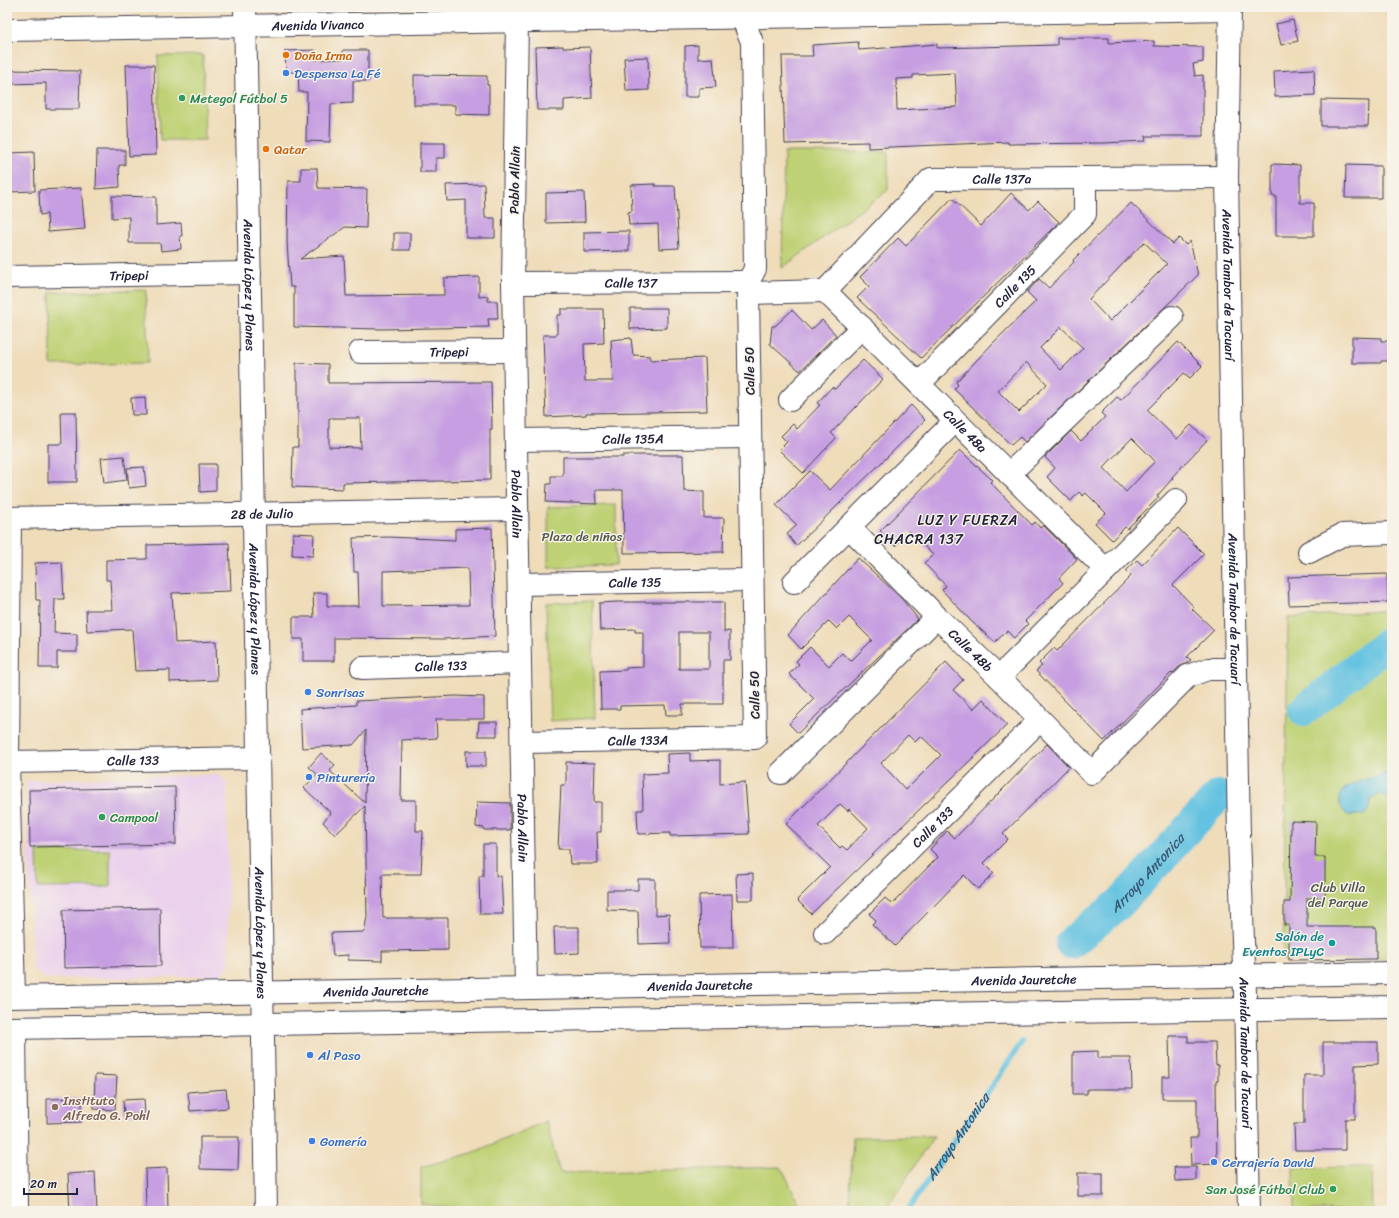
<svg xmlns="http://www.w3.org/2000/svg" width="1399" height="1218" viewBox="0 0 1399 1218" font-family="Sriracha,sans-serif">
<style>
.built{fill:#ebd1ec}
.green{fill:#bed175;stroke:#707a58}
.water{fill:#63c2e1;stroke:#42728e}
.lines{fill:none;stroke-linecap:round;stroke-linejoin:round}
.stream{stroke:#63c2e1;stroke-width:5.5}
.river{stroke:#63c2e1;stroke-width:32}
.building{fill:#c69ee1;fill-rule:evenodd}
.minor-casing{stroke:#413e4e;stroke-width:24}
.major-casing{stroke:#413e4e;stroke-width:24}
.minor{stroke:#fff;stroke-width:22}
.major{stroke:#fff;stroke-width:22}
.food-dot{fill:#e8710a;stroke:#f7f3e8;stroke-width:1.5}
.shop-dot{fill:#3f7fe0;stroke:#f7f3e8;stroke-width:1.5}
.leisure-dot{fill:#2e9e5b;stroke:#f7f3e8;stroke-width:1.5}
.culture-dot{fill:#0f9aa8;stroke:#f7f3e8;stroke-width:1.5}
.education-dot{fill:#8d6e63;stroke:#f7f3e8;stroke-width:1.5}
.labels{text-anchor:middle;stroke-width:3;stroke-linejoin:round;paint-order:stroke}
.street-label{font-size:13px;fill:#22223b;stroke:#f7f3e8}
.food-label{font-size:13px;fill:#c56008;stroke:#f7f3e8;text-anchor:start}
.shop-label{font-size:13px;fill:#366cbe;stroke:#f7f3e8;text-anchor:start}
.leisure-label{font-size:13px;fill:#27864d;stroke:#f7f3e8;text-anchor:start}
.park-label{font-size:13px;fill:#51574c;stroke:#f7f3e8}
.culture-label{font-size:13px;fill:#0d838f;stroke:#f7f3e8;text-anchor:end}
.education-label{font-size:13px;fill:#785e54;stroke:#f7f3e8;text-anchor:start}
.neighbourhood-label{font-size:14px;letter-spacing:1px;fill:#22223b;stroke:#f7f3e8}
.water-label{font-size:14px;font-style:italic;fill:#395a75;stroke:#f7f3e8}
</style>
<rect width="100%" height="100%" fill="#f7f3e8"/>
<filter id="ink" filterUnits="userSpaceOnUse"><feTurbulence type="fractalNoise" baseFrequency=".025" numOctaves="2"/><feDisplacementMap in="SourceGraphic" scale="8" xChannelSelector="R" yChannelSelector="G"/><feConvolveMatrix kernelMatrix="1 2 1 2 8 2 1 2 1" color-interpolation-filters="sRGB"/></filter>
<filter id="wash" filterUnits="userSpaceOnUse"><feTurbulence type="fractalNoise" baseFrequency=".012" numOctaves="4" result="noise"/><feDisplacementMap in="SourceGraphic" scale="16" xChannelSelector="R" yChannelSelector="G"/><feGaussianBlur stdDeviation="0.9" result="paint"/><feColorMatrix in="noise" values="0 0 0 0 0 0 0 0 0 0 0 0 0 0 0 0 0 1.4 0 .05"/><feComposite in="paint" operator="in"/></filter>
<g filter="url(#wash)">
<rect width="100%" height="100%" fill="#efdcb9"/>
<path class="built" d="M 219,774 L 227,783 L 229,967 L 218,976 L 46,979 L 33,969 L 26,781 Z"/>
<g class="green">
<path d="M 203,55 L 205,140 L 160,140 L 158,56 Z"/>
<path d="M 784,152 L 888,152 L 888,190 L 782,268 Z"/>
<path d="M 146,290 L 148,363 L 51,365 L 50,292 Z"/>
<path d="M 616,505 L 616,565 L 548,567 L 548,507 Z"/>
<path d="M 592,601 L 595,718 L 550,721 L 546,603 Z"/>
<path d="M 1392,610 L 1392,958 L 1283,960 L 1288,618 Z"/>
<path d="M 110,850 L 110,887 L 38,888 L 37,851 Z"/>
<path d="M 546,1121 L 560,1173 L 781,1167 L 803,1211 L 470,1211 L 421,1204 L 421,1167 L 472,1153 Z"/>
<path d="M 934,1136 L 885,1211 L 849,1211 L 853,1137 Z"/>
<path d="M 1372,1167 L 1373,1210 L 1294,1211 L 1293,1168 Z"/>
</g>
<path class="water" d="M 1387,773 L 1392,775 L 1392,805 L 1388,797 L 1380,794 L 1371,799 L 1369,809 L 1364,815 L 1347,815 C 1321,786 1366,780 1387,773 Z"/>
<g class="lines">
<path class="stream" id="s1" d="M 907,1211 L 1022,1042"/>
<g class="river">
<path d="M 1304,710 L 1392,640"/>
<path id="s2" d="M 1071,943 L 1120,903 L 1218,796"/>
</g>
</g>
<g id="blocks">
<g class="building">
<path d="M 1293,20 L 1298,41 L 1281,45 L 1276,24 Z"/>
<path d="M 1057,38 L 1109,38 L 1109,43 L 1154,41 L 1154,46 L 1203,47 L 1203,62 L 1193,64 L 1195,76 L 1203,75 L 1203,136 L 1145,136 L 1146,141 L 1103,143 L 1008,144 L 1008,142 L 868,148 L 868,142 L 785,144 L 782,56 L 813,56 L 812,45 L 858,42 L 859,50 L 937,44 L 937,48 L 1057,45 ZM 955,73 L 957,107 L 897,110 L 896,79 L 913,78 L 913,75 Z"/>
<path d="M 698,45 L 698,59 L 713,58 L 716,87 L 699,88 L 699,97 L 685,97 L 685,46 Z"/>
<path d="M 563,46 L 563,48 L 590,47 L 592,98 L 564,100 L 564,110 L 537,110 L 535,47 Z"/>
<path d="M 315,50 L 315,60 L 343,59 L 343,50 L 368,50 L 368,81 L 353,81 L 353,103 L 331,104 L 330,142 L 306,141 L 307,92 L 299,92 L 298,72 L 286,72 L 285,51 Z"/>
<path d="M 648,57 L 649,90 L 626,91 L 624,58 Z"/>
<path d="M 126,65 L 154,65 L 156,155 L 129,156 Z"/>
<path d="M 1314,69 L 1315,95 L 1275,97 L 1274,71 Z"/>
<path d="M 7,70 L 80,71 L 79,109 L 46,109 L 46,83 L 7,84 Z"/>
<path d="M 414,75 L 487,76 L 487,85 L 489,85 L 489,115 L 455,114 L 455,105 L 414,105 Z"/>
<path d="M 1321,100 L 1369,101 L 1368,126 L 1321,126 Z"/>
<path d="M 420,143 L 445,143 L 445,158 L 436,158 L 436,172 L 420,172 Z"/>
<path d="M 97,150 L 125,150 L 125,165 L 119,165 L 120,187 L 96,189 Z"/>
<path d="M 34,152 L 35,191 L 9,192 L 8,153 Z"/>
<path d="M 1272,164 L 1300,165 L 1300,203 L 1314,203 L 1314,236 L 1276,236 L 1276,196 L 1272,196 Z"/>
<path d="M 1346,165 L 1381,166 L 1381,198 L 1345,198 Z"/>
<path d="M 301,168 L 317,168 L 318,188 L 367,189 L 366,228 L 345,227 L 300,259 L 344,256 L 346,296 L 444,295 L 444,278 L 479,277 L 479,297 L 488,296 L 488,301 L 497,301 L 498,319 L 488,319 L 489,327 L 380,329 L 294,327 L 294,287 L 290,287 L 287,242 L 288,181 L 301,181 Z"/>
<path d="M 484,184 L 485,218 L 495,218 L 495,238 L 466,238 L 466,200 L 447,201 L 446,185 Z"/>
<path d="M 655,184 L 655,186 L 675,186 L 679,248 L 659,249 L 658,224 L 629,225 L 628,212 L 632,211 L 631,185 Z"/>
<path d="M 81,188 L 85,229 L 48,232 L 47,214 L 40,215 L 39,190 Z"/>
<path d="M 584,192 L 585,222 L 546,223 L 546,193 Z"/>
<path d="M 1011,193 L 1029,210 L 1038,201 L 1059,222 L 921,358 L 857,298 L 869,286 L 860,277 L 898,238 L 906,246 L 952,198 L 981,226 Z"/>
<path d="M 112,196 L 156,197 L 156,225 L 181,223 L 182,236 L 180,236 L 181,249 L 161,251 L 160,243 L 129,243 L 129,217 L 112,218 Z"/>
<path d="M 1131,203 L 1173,244 L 1179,238 L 1186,245 L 1190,241 L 1198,275 L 1025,442 L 1020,437 L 1011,445 L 954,389 L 958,385 L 956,382 L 993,343 L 1036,301 L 1027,292 L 1039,279 L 1049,288 L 1074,262 L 1073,260 ZM 1144,242 L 1167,264 L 1110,321 L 1089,299 ZM 1061,327 L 1083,348 L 1061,370 L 1040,348 ZM 1026,362 L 1047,384 L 1019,412 L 998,391 Z"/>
<path d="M 629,231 L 629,251 L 584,252 L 584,232 Z"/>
<rect x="394" y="233" width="16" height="17"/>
<path d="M 630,308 L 667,308 L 667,328 L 630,329 Z"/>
<path d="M 561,309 L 603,309 L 604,343 L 584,344 L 585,381 L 613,381 L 611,340 L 631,338 L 633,355 L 650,356 L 650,360 L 705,358 L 707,411 L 586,413 L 586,415 L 546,417 L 543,335 L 557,335 L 557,315 L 561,315 Z"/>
<path d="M 792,310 L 811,330 L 822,320 L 836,335 L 800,371 L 770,344 L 772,326 L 775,326 Z"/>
<path d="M 1352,337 L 1381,338 L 1381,341 L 1392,341 L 1392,361 L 1381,361 L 1381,363 L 1352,363 Z"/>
<path d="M 1178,342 L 1202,366 L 1190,378 L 1184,373 L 1147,410 L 1177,439 L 1191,425 L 1207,440 L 1172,477 L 1173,478 L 1157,496 L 1159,497 L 1127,529 L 1125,527 L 1112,540 L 1095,523 L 1106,513 L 1086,493 L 1083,496 L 1079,492 L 1071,501 L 1047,477 L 1055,468 L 1045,457 L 1071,431 L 1081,441 L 1105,417 L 1101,413 L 1117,397 L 1121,400 ZM 1132,438 L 1155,461 L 1126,492 L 1103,468 Z"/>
<path d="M 863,360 L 883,379 L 831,433 L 836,438 L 803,473 L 779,450 L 787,442 L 781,436 L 793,424 L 797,429 L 820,405 L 817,403 L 832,387 L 835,389 Z"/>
<path d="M 296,363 L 328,364 L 328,383 L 491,382 L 492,429 L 490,429 L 490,480 L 343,483 L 343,489 L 292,487 L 293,447 L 298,447 L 298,380 L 296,380 ZM 329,418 L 360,418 L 361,448 L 329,447 Z"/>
<path d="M 145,397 L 146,415 L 132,415 L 131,398 Z"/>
<path d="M 911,405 L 925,420 L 796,546 L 787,534 L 797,525 L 776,505 L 810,471 L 830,490 Z"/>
<path d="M 61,412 L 76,412 L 77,482 L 48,482 L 48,444 L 62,444 Z"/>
<path d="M 960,450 L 992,480 L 990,482 L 1032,525 L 1035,522 L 1040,528 L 1043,525 L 1077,559 L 1059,578 L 1063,583 L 1025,621 L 1028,624 L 1014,638 L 1007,631 L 995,642 L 972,622 L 942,590 L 946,586 L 924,563 L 933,555 L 909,531 L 895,546 L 880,531 Z"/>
<path d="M 623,455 L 683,455 L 684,491 L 704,492 L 704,518 L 724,518 L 723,552 L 624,553 L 623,490 L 596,490 L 597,504 L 546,502 L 547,484 L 551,484 L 551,476 L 563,476 L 563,457 L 623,457 Z"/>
<path d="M 124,456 L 127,480 L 104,483 L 101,458 Z"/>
<path d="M 199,464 L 216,464 L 216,491 L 200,492 Z"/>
<path d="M 144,467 L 146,486 L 129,488 L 127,468 Z"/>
<path d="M 492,528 L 495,636 L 443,639 L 334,638 L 334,661 L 303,661 L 303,639 L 293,639 L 293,617 L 314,617 L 313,593 L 327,593 L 327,606 L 359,606 L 358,572 L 354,572 L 353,538 L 388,537 L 455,540 L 455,529 ZM 468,568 L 469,605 L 383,606 L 383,571 Z"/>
<path d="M 1178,528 L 1204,554 L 1173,585 L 1194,607 L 1192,609 L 1214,630 L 1187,657 L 1191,660 L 1187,663 L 1179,667 L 1172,674 L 1171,673 L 1104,741 L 1036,671 L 1042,666 L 1039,663 L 1054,648 L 1057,651 L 1131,576 L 1126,571 L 1137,560 L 1142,565 Z"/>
<path d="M 293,533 L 314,534 L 313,556 L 292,555 Z"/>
<path d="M 229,543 L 231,591 L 172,593 L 175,643 L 216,641 L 217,680 L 170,682 L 170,670 L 135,671 L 132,629 L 87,631 L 86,610 L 112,610 L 110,580 L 106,580 L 106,560 L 147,559 L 147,545 Z"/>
<path d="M 858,558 L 901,598 L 918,619 L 798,733 L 789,724 L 814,699 L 789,674 L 799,664 L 796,661 L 810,647 L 829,666 L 842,653 L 851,661 L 872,640 L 849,617 L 837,629 L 829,621 L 801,649 L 788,635 Z"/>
<path d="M 62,562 L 64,599 L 55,599 L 54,633 L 77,634 L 77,652 L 57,652 L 57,668 L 39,668 L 40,600 L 36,600 L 35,563 Z"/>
<path d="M 1387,574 L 1388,602 L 1289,605 L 1288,577 Z"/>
<path d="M 617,602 L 724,602 L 724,632 L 730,631 L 730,660 L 723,660 L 723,704 L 682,704 L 682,715 L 666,715 L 665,705 L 620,706 L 620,709 L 601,709 L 600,671 L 626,670 L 626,668 L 643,667 L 643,632 L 635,632 L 635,629 L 600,630 L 599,603 ZM 679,632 L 709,632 L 709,669 L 679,669 Z"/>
<path d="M 946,662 L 963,680 L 953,690 L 973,709 L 983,699 L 1007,725 L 811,914 L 797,900 L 830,867 L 786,824 ZM 908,735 L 915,742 L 921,736 L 941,755 L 906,790 L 881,763 ZM 840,804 L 848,811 L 849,809 L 868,828 L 847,850 L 842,846 L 840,848 L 818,826 Z"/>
<path d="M 455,696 L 484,697 L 484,719 L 436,719 L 437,738 L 402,740 L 401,800 L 416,800 L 416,831 L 423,831 L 421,874 L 382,874 L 383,918 L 448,918 L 448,950 L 382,951 L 382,961 L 348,960 L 348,955 L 333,956 L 331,933 L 364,932 L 367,917 L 365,806 L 335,835 L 323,822 L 331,813 L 304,788 L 317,774 L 309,767 L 321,753 L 335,765 L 330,771 L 365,803 L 366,730 L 353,745 L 302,748 L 300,709 L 356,705 L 356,701 Z"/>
<path d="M 479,722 L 497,722 L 497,736 L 478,736 Z"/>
<path d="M 1047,744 L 1069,767 L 1003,834 L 1008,839 L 984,863 L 994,873 L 978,889 L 964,875 L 895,946 L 872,924 L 876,920 L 869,914 L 885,898 L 892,904 L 938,857 L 930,849 L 947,831 L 955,838 Z"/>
<rect x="466" y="751" width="20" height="15"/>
<path d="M 690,753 L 690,761 L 720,760 L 720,784 L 745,782 L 749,834 L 670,836 L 670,833 L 638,834 L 637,810 L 643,810 L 642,774 L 668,773 L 667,754 Z"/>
<path d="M 566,762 L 595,763 L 594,802 L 601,802 L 601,832 L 597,832 L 598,864 L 570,864 L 569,849 L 558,849 L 561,785 L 566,785 Z"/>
<path d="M 175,787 L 176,844 L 30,847 L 29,790 Z"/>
<path d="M 477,802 L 510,803 L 510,830 L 484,830 L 484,828 L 476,827 Z"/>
<path d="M 1291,821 L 1316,822 L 1315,857 L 1325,857 L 1325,898 L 1307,898 L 1307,927 L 1376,927 L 1376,959 L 1289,960 L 1289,925 L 1284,925 L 1284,902 L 1290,902 Z"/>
<path d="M 483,844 L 496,844 L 496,876 L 501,876 L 503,914 L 480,914 L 479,876 L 483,876 Z"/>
<path d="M 753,873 L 753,900 L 737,900 L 736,874 Z"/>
<path d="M 638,879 L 655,879 L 655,915 L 669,914 L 670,943 L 639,944 L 638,911 L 607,910 L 607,890 L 638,890 Z"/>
<path d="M 732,894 L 733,948 L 700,948 L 699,895 Z"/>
<path d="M 160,908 L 161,966 L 64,968 L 63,910 Z"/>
<path d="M 554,927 L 579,927 L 579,953 L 555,954 Z"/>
<path d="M 1169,1036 L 1188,1036 L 1188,1042 L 1215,1042 L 1216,1065 L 1218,1065 L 1218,1081 L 1216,1081 L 1217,1164 L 1191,1165 L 1190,1138 L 1197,1138 L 1197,1099 L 1162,1099 L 1162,1077 L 1170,1077 Z"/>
<path d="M 1323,1042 L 1378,1042 L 1378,1064 L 1355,1065 L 1355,1119 L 1345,1119 L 1345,1150 L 1295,1150 L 1294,1124 L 1304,1124 L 1304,1075 L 1323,1075 Z"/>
<path d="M 1098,1051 L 1098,1058 L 1131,1058 L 1132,1089 L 1087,1089 L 1087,1094 L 1073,1094 L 1073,1052 Z"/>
<path d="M 95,1075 L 117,1076 L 115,1110 L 94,1109 Z"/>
<path d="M 226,1089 L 228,1108 L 190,1111 L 188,1092 Z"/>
<path d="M 82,1098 L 82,1122 L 47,1123 L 47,1099 Z"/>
<path d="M 144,1099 L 145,1114 L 124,1115 L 123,1100 Z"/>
<path d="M 200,1137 L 239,1137 L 238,1170 L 200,1169 Z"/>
<path d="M 1174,1167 L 1196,1167 L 1196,1180 L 1175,1181 Z"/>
<path d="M 167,1168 L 168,1211 L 146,1211 L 145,1169 Z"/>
<path d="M 95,1172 L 97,1211 L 70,1211 L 68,1174 Z"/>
<rect x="1078" y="1173" width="25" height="23"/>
</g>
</g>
</g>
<g filter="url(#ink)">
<use href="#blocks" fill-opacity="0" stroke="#413e4e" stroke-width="1"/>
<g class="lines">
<defs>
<g id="minor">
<path id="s3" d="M 517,20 L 513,283 L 526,988"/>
<path id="s4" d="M 7,277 L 250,273"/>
<path id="s5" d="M 513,283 L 748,282"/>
<path id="s6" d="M 825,291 L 931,179 L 1227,177"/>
<path id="s7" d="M 825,291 L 1106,570"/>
<path d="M 748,293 L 825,291"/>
<path id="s8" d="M 360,352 L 514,351"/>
<path id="s9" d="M 919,384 L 1085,214 L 1085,178"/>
<path d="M 790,400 L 862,327"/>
<path id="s10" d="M 516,440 L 750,437"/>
<path d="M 1009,474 L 1172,317"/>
<path id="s11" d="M 7,518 L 517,509"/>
<path d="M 10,518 L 8,762 L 14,996"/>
<path id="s12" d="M 849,527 L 937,617 L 999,677 L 1092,773 L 1188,676 L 1208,669 L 1236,669"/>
<path d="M 1309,552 L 1342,535 L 1392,533"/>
<path d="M 794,582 L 955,421"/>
<path id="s13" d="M 519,584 L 751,580"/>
<path id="s14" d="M 362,668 L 520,663"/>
<path d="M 999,677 L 1176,500"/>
<path id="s15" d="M 522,742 L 755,738 L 748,293 L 748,282 L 755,269 L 752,42 L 742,17 L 742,7"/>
<path id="s16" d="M 7,762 L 259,758"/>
<path d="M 781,773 L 937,617"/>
<path id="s17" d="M 825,933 L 1040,720"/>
<path d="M 15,1028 L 17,1211"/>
</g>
<g id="major">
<path id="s18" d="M 245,7 L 266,1211"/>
<path id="s19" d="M 1230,7 L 1227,177 L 1239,836 L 1245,993 L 1249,1211"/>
<path id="s20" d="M 7,30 L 1230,9"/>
<path id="s21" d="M 7,997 L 1392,973"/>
<path d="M 7,1028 L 1392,1007"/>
</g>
</defs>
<use href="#minor" class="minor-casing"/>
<use href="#major" class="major-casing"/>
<use href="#minor" class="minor"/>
<use href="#major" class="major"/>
</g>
</g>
<g class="food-dot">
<circle cx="286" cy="55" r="4"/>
<circle cx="266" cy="149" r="4"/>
</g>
<g class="shop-dot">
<circle cx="286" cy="73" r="4"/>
<circle cx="308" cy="692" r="4"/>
<circle cx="309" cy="777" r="4"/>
<circle cx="310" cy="1055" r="4"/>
<circle cx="312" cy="1141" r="4"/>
<circle cx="1214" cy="1162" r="4"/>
</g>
<g class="leisure-dot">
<circle cx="182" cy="98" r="4"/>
<circle cx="102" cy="817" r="4"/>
<circle cx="1333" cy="1189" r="4"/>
</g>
<circle class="culture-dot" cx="1332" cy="943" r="4"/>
<circle class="education-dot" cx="55" cy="1107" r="4"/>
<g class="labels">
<g class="street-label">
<text dy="5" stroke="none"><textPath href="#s20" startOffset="311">Avenida Vivanco</textPath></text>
<text dy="5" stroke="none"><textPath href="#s6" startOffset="225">Calle 137a</textPath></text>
<text transform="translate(514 180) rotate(-89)" y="5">Pablo Allain</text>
<text dy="5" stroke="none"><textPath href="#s4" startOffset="122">Tripepi</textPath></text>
<text dy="5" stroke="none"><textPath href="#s5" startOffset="118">Calle 137</textPath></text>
<text dy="5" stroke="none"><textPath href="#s18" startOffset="278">Avenida López y Planes</textPath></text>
<text dy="5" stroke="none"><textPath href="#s19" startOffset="278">Avenida Tambor de Tacuarí</textPath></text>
<text dy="5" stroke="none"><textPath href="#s9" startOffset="137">Calle 135</textPath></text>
<text dy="5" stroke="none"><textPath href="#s8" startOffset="89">Tripepi</textPath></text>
<text transform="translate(749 371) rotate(-91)" y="5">Calle 50</text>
<text dy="5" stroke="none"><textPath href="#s7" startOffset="198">Calle 48a</textPath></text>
<text dy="5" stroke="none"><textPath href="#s10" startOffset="117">Calle 135A</textPath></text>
<text dy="5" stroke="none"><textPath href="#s3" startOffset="484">Pablo Allain</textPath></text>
<text dy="5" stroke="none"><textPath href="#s11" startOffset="255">28 de Julio</textPath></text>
<text dy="5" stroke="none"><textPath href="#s13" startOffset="116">Calle 135</textPath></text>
<text dy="5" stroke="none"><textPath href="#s18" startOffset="602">Avenida López y Planes</textPath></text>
<text dy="5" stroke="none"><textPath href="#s19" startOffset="602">Avenida Tambor de Tacuarí</textPath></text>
<text dy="5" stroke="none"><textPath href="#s12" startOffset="173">Calle 48b</textPath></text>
<text dy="5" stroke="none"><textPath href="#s14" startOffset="79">Calle 133</textPath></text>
<text transform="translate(754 695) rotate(-91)" y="5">Calle 50</text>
<text dy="5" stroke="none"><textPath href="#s15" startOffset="116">Calle 133A</textPath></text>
<text dy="5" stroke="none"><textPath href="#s16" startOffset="126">Calle 133</textPath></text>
<text dy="5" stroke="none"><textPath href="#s17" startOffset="151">Calle 133</textPath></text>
<text dy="5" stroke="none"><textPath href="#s3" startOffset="808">Pablo Allain</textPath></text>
<text dy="5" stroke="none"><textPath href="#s18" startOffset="926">Avenida López y Planes</textPath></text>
<text dy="5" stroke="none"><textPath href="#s21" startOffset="1017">Avenida Jauretche</textPath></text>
<text dy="5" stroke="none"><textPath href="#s21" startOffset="693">Avenida Jauretche</textPath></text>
<text dy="5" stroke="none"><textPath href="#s21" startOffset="369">Avenida Jauretche</textPath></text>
<text dy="5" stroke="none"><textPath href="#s19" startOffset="1046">Avenida Tambor de Tacuarí</textPath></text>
</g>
<g class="food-label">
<text x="294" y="60">Doña Irma</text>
<text x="274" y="154">Qatar</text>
</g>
<g class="shop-label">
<text x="294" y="78">Despensa La Fé</text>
<text x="316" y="697">Sonrisas</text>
<text x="317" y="782">Pinturería</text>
<text x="318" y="1060">Al Paso</text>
<text x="320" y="1146">Gomería</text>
<text x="1222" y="1167">Cerrajería David</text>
</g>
<g class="leisure-label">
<text x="190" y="103">Metegol Fútbol 5</text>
<text x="110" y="822">Campool</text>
<text x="1325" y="1194" text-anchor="end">San José Fútbol Club</text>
</g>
<g class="park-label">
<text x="582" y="541">Plaza de niños</text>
<text x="1338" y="892">Club Villa<tspan x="1338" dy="15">del Parque</tspan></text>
</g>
<g class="culture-label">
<text x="1324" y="941">Salón de<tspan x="1324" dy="15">Eventos IPLyC</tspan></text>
</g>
<g class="education-label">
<text x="63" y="1105">Instituto<tspan x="63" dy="15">Alfredo G. Pohl</tspan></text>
</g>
<g class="neighbourhood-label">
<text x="968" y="525">LUZ Y FUERZA</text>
<text x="919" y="544">CHACRA 137</text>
</g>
<g class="water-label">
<text dy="5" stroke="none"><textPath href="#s2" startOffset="104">Arroyo Antonica</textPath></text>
<text dy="5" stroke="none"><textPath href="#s1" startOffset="90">Arroyo Antonica</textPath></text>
</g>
</g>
<rect width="1399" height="1218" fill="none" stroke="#f7f3e8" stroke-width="24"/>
<path d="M24 1188v6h53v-6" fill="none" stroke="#22223b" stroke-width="2"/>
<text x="30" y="1188" font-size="12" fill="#22223b" stroke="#f7f3e8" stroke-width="3" paint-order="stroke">20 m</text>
</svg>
